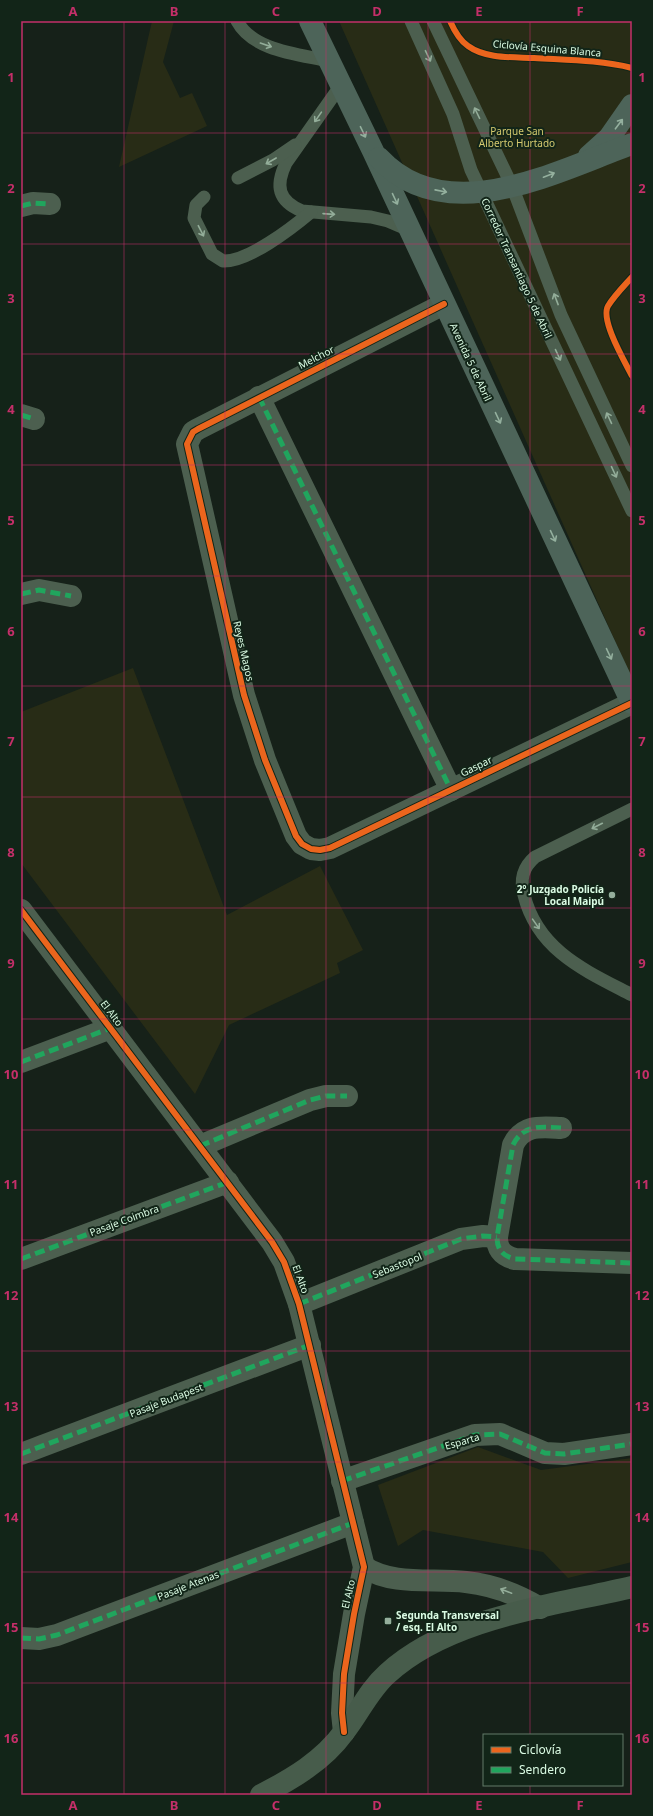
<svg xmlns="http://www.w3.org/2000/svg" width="653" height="1816" viewBox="0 0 653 1816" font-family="'Noto Sans',sans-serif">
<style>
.green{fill:#282c16}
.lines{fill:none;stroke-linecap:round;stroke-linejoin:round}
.lane{stroke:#4c5f4f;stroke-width:13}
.street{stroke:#4c5f4f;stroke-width:22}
.secondary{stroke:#475c4b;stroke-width:22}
.primary{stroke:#4d6459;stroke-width:22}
.quiet{stroke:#20a55d;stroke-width:5;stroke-dasharray:10 5;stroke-linecap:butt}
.cycleway-casing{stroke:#122518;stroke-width:8}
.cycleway{stroke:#eb651d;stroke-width:6}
.oneway{stroke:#93ad99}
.oneway2{stroke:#94b09e}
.grid{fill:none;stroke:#c42f69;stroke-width:1;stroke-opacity:0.55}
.poi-dot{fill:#95af9c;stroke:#122518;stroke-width:1.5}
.labels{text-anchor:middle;stroke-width:4;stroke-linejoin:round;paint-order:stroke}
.street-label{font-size:10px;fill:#dafbe3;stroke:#122518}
.park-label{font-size:10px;fill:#d3c86e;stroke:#122518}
.poi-label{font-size:10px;font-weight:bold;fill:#dafbe3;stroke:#122518;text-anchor:end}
.neatline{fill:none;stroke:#c42f69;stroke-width:1.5}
.grid-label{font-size:13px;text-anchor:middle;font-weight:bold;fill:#c42f69}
</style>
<rect width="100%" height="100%" fill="#162119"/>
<g class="green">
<path d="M 152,21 L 174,21 L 163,62 L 180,98 L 192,93 L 207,126 L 119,167 Z"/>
<path d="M 339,21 L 632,21 L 632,679 Z"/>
<path d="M 133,668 L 227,915 L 320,866 L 363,950 L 337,963 L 340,973 L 229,1025 L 195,1094 L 21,863 L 21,712 Z"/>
<path d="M 478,1447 L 541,1470 L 632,1458 L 632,1562 L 568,1578 L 543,1552 L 423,1530 L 398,1546 L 378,1485 Z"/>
</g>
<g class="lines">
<g class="lane">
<path d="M 237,21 C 253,51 298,54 329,61"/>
<path d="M 411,21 L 453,114 L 471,170 L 632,511"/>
<path d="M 433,21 L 512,186 L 561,315 L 632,466"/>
<path d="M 341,85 L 286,163 C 275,186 278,201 302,211 L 371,217 L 388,221 L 409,230"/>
<path d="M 238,178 L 273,160 L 295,145"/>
<path d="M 204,197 L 196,205 L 194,218 L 212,254 L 223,261 C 248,262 292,228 311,212"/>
<path d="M 632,809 L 535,857 C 522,868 520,880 524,895 C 538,951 586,971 632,995"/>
</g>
<g class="street">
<path d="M 21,206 L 33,203 L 50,204"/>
<path d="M 444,304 L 198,429 L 193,432 L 187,444 L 244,695 L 265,760 L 296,836 L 302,844 L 311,849 L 320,850 L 330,848 L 632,703"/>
<path d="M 259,397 L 451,790"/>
<path d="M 21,415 L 34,419"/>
<path d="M 21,594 L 39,590 L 71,596"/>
<path d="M 21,910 L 272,1242 L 284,1262 L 299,1304 L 364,1567 L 354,1614 L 344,1674 L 342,1713 L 344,1732"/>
<path d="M 21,1062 L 111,1028"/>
<path d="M 561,1128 C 541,1127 523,1124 513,1145 L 497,1237 C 497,1250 503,1256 515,1259 L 632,1263"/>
<path d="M 200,1146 L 310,1100 L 326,1096 L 347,1096"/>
<path d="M 21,1259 L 228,1182"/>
<path d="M 299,1304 L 461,1239 L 483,1236 L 497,1237"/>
<path d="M 21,1454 L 310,1345"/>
<path d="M 342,1481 L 475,1435 L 500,1434 L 545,1453 L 564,1454 L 632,1444"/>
<path d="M 364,1567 C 393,1586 433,1578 466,1582 C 493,1585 517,1594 540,1608"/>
<path d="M 21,1638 L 39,1639 L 57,1635 L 353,1523"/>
</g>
<path class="secondary" d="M 261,1795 C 292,1779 323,1761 344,1732 C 359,1713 369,1690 387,1674 C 449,1617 552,1606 632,1587"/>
<g class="primary">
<path d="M 310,21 L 373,151 L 632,703"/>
<path d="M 589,156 L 609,138 L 632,105"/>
<path d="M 379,158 C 447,231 556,171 632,144"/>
</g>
<g class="quiet">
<path d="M 21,206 L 33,203 L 50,204"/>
<path d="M 259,397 L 451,790"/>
<path d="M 21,415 L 34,419"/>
<path d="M 21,594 L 39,590 L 71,596"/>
<path d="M 21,1062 L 111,1028"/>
<path d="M 561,1128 C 541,1127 523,1124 513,1145 L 497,1237 C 497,1250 503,1256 515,1259 L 632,1263"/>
<path d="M 200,1146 L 310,1100 L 326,1096 L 347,1096"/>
<path d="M 21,1259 L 228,1182"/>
<path d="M 299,1304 L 461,1239 L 483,1236 L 497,1237"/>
<path d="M 21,1454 L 310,1345"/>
<path d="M 342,1481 L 475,1435 L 500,1434 L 545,1453 L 564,1454 L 632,1444"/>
<path d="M 21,1638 L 39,1639 L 57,1635 L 353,1523"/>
</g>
<defs>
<g id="cycleway">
<path d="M 450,21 C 454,30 459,40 468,46 C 486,59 513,57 534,58 C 567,60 600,60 632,68"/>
<path d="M 632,277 C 624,286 614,296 608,306 C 600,320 625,362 632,376"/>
<path d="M 444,304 L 198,429 L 193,432 L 187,444 L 244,695 L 265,760 L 296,836 L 302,844 L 311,849 L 320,850 L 330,848 L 632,703"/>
<path d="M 21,910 L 272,1242 L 284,1262 L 299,1304 L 364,1567 L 354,1614 L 344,1674 L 342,1713 L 344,1732"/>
</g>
</defs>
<use href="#cycleway" class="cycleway-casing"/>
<use href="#cycleway" class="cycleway"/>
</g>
<defs><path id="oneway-shaft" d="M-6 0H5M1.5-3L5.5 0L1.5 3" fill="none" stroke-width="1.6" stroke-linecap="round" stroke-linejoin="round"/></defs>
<g class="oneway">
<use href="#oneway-shaft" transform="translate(266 45) rotate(19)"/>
<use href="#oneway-shaft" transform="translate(428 56) rotate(64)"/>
<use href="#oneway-shaft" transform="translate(477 113) rotate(-116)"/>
<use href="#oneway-shaft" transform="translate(318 117) rotate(125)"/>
<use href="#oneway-shaft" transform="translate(271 161) rotate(150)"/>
<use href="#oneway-shaft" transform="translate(329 214) rotate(4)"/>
<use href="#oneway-shaft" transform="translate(201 231) rotate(63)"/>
<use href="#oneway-shaft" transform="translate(556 299) rotate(-111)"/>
<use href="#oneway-shaft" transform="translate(558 355) rotate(65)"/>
<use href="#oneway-shaft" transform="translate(609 418) rotate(-115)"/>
<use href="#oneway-shaft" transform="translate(614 472) rotate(65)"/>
<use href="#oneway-shaft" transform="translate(597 826) rotate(153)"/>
<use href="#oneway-shaft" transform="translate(536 924) rotate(55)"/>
<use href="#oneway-shaft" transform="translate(506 1591) rotate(-159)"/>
</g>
<g class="oneway2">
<use href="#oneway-shaft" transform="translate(619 124) rotate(-53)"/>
<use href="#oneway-shaft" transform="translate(363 132) rotate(64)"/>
<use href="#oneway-shaft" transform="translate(549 175) rotate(-21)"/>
<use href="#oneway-shaft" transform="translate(441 191) rotate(11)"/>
<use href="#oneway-shaft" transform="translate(395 199) rotate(65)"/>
<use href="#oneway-shaft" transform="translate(498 418) rotate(65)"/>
<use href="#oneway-shaft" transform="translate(553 536) rotate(65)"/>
<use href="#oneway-shaft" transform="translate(609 654) rotate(65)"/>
</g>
<path class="grid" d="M 124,21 L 124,1795M 225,21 L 225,1795M 326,21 L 326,1795M 428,21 L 428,1795M 530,21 L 530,1735M 21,133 L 632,133M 21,244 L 632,244M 21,354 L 632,354M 21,465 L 632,465M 21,576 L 632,576M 21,686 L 632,686M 21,797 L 632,797M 21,908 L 632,908M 21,1019 L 632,1019M 21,1130 L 632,1130M 21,1240 L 632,1240M 21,1351 L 632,1351M 21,1462 L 632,1462M 21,1572 L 632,1572M 21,1683 L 632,1683M 530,1785 L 530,1795"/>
<g class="poi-dot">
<circle cx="612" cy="895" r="4"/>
<rect x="384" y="1617" width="8" height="8" rx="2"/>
</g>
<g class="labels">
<g class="street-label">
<text transform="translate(547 48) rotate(5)" y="4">Ciclovía Esquina Blanca</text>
<text transform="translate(517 268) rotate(65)" y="4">Corredor Transantiago 5 de Abril</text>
<text transform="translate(316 357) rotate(-27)" y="4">Melchor</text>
<text transform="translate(471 362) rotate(65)" y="4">Avenida 5 de Abril</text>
<text transform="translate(244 651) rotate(77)" y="4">Reyes Magos</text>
<text transform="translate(476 766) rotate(-26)" y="4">Gaspar</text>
<text transform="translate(112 1013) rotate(53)" y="4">El Alto</text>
<text transform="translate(124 1220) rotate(-20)" y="4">Pasaje Coimbra</text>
<text transform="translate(397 1265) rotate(-22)" y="4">Sebastopol</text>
<text transform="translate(301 1279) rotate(70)" y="4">El Alto</text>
<text transform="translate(166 1400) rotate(-21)" y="4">Pasaje Budapest</text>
<text transform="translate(462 1441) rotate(-16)" y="4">Esparta</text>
<text transform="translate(188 1585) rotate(-21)" y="4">Pasaje Atenas</text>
<text transform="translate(348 1594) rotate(-77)" y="4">El Alto</text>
</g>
<g class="park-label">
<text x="517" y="135">Parque San<tspan x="517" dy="12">Alberto Hurtado</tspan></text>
</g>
<g class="poi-label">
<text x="604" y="893">2° Juzgado Policía<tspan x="604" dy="12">Local Maipú</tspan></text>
<text x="396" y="1619" text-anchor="start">Segunda Transversal<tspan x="396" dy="12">/ esq. El Alto</tspan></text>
</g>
</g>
<rect width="653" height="1816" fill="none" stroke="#122518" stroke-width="44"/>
<rect x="483" y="1734" width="140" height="52" fill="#122518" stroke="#627b69"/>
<rect x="491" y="1747" width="20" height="6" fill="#eb651d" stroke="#627b69"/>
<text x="519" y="1754" font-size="12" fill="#dafbe3">Ciclovía</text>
<rect x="491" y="1767" width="20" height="6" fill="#20a55d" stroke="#627b69"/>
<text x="519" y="1774" font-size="12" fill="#dafbe3">Sendero</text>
<rect x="22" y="22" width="609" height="1772" class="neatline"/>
<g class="grid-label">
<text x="73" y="16">A</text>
<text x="174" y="16">B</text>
<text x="276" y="16">C</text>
<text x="377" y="16">D</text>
<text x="479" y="16">E</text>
<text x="580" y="16">F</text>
<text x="11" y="82">1</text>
<text x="642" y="82">1</text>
<text x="11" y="193">2</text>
<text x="642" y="193">2</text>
<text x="11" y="303">3</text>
<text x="642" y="303">3</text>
<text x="11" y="414">4</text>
<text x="642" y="414">4</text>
<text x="11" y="525">5</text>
<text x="642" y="525">5</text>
<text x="11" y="636">6</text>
<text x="642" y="636">6</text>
<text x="11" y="746">7</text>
<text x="642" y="746">7</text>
<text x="11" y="857">8</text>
<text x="642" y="857">8</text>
<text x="11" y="968">9</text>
<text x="642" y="968">9</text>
<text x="11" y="1079">10</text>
<text x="642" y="1079">10</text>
<text x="11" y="1189">11</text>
<text x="642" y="1189">11</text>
<text x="11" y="1300">12</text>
<text x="642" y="1300">12</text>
<text x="11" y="1411">13</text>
<text x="642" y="1411">13</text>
<text x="11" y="1522">14</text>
<text x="642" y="1522">14</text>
<text x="11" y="1632">15</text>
<text x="642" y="1632">15</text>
<text x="11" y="1743">16</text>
<text x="642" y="1743">16</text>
<text x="73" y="1810">A</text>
<text x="174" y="1810">B</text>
<text x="276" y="1810">C</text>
<text x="377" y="1810">D</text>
<text x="479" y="1810">E</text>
<text x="580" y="1810">F</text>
</g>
</svg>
